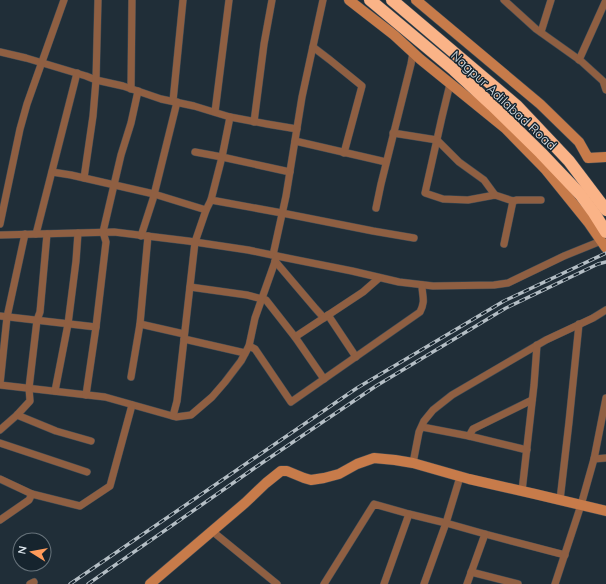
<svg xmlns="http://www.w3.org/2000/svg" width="606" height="584" viewBox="0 0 606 584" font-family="Quicksand,sans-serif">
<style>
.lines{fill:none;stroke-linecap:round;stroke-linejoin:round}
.street-casing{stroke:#3e4b55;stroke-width:8}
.secondary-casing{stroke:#3e4b55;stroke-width:11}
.highway-casing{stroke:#3e4b55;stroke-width:13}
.street{stroke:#8f5f42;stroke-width:7}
.secondary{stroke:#c77b4a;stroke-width:10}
.highway{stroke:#fab387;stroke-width:12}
.rail-casing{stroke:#b4bec5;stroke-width:3.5}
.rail{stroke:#16242e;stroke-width:2;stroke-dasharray:6;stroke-linecap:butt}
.labels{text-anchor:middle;stroke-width:3;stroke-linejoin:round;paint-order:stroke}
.street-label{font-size:13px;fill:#dde6ed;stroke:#16242e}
</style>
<rect width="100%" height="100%" fill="#202e38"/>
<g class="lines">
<defs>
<g id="street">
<path d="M 504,0 L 536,29 L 581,61 L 603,81 L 606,90"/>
<path d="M 541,32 L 551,0"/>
<path d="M 313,47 L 330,60 L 362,86 L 344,153"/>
<path d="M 0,52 L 26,58 L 86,76 L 96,80 L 123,86 L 161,99 L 194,106 L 230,117 L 267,124 L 297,129"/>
<path d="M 579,60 L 606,0"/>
<path d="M 450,84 L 442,117 L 425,193 L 443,199 L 468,200 L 495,195 L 513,201 L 517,200 L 541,200"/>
<path d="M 131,89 L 132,0"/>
<path d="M 173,101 L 183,0"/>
<path d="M 215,112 L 229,0"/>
<path d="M 254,122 L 264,44 L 272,0"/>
<path d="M 393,133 L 437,140 L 459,162 L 484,180 L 495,195"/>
<path d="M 295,141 L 386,162"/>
<path d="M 195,152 L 222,157 L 290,172"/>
<path d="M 52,172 L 71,175 L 154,194 L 206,210"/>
<path d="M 84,178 L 93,116 L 96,80 L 98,0"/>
<path d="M 211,200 L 282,213 L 373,231 L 414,238"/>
<path d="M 376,208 L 381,184 L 411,64 L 413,53"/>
<path d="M 0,224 L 20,129 L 27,104 L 64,0"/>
<path d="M 36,234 L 77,73"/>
<path d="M 0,235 L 114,232 L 188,241 L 248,250 L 277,256 L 352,271 L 399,282 L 433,286 L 494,285 L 508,283 L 564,256 L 601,241"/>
<path d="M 141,236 L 153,199 L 177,102"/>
<path d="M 504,244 L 513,201"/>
<path d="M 273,255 L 286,196 L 302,97 L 323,0"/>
<path d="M 275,261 L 315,308 L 324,318"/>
<path d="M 190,287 L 247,295 L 266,300 L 295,337 L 324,379"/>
<path d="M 328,315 L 356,357"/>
<path d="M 0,316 L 96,327"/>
<path d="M 140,324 L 184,334"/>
<path d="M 295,337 L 363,292 L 379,278"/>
<path d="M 184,339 L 245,353"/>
<path d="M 249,346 L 255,349 L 291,402 L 420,312 C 426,300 422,297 422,285"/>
<path d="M 131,377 L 140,324 L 148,236"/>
<path d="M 0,384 L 7,317 L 25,234"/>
<path d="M 0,385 L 105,397 L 176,417 L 191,415 L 212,397 L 225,382 L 241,361 L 249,346 L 255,318 L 277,256"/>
<path d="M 55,391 L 68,324 L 76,261 L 78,233"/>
<path d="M 86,395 L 96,327 L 106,242 L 103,232 L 121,155 L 131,123 L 138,91"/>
<path d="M 17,415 L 56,431 L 91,441"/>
<path d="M 173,416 L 177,401 L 195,242 L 206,210 L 211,200 L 222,157 L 230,117"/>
<path d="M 422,427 L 469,436 L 527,450"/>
<path d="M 0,430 L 17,415 L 30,401 L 29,388 L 37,320 L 40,312 L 47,234"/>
<path d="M 469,436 L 473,429 L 532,400"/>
<path d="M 0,443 L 87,472"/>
<path d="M 594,459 L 606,458"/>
<path d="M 413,463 L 419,432 L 424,421 L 433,410 L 452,395 L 546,340 L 593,318 L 606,310"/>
<path d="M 0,479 L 32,494 L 80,506 L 110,486 L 132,405"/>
<path d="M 522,491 L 534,385 L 537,345"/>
<path d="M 560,500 L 569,422 L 579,324"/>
<path d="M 0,520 L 29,500 L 32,494"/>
<path d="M 212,531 L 277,584"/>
<path d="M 471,572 L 518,584"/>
<path d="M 30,584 L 34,582"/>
<path d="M 324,584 L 374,504 L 409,514 L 446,523 L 485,534 L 565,555"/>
<path d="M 384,584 L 409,514"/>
<path d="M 424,584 L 446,523 L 460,477"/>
<path d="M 467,584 L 485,534"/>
<path d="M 555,584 L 581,505 L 594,459 L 606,398"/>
</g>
<g id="secondary">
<path d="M 349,0 L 394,35 L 420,59 L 505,128 L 546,170 L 588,222 L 606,248"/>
<path d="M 416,0 L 540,104 L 579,142 L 588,158 L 606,157"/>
<path d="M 150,584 L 245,503 L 266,483 L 281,471 L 287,471 L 304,478 L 311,480 L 324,478 L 339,474 L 357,464 L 374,458 L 395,460 L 413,463 L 469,479 L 535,494 L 606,511"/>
</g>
<g id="highway">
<path d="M 370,0 L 454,70 L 492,105 L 541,153 L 580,194 L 594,213 L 606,232"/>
<path d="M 392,0 L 517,106 L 569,161 L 606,210"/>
</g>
</defs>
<use href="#street" class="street-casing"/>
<use href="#secondary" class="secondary-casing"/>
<use href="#highway" class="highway-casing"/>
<use href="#street" class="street"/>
<use href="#secondary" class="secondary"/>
<use href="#highway" class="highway"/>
<defs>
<g id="rail">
<path d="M 70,584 L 357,388 L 504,301 L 606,253"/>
<path d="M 88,584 L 256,467 L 376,386 L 506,308 L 598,264 L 606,262"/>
</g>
</defs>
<use href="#rail" class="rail-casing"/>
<use href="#rail" class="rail"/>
</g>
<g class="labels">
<g class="street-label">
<text transform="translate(504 100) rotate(43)" y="5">Nagpur Adilabad Road</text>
</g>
</g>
<g transform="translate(32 552) rotate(281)"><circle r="19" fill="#16242e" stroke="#66727a"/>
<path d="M0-3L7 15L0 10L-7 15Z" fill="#ff9b5a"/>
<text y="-6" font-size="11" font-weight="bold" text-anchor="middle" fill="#dde6ed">N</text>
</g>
</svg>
